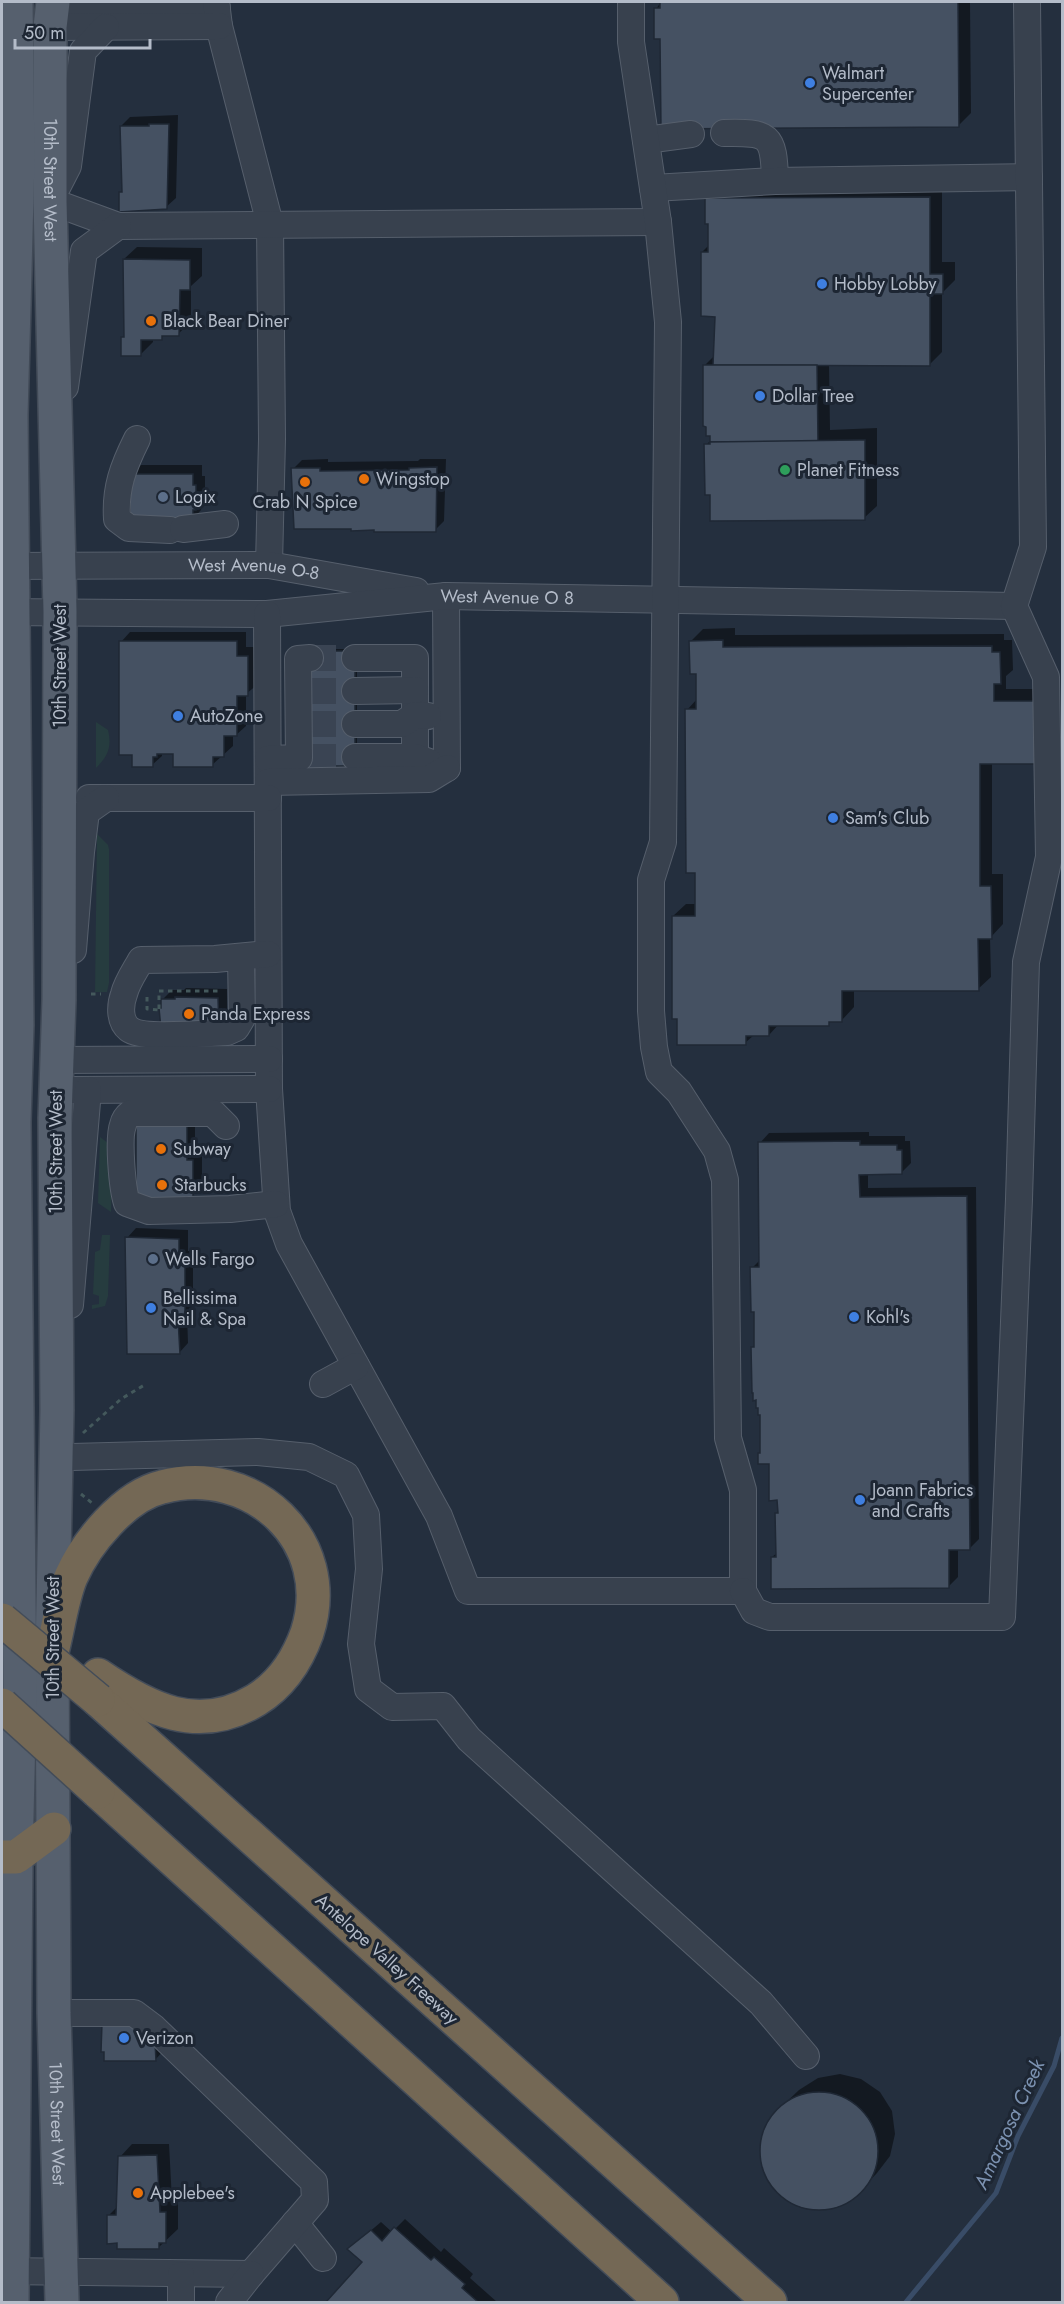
<svg xmlns="http://www.w3.org/2000/svg" width="1064" height="2304" viewBox="0 0 1064 2304" font-family="Jost,sans-serif">
<style>
.green{fill:#263c3f}
.shadow{fill:#0007}
.lines{fill:none;stroke-linecap:round;stroke-linejoin:round}
.stream{stroke:#394c67;stroke-width:5}
.building{fill:#455162;stroke:#1f2835;stroke-width:1.5}
.minor-tunnel{stroke:#3a4453;stroke-width:26;stroke-dasharray:26 13;stroke-linecap:butt}
.minor-casing{stroke:#565f6c;stroke-width:28}
.major-casing{stroke:#414a57;stroke-width:36}
.highway-casing{stroke:#434c59;stroke-width:36}
.path{stroke:#44595c;stroke-width:3;stroke-dasharray:4.5 4.5;stroke-linecap:butt}
.minor{stroke:#38414e;stroke-width:26}
.major{stroke:#56606e;stroke-width:33}
.highway{stroke:#746855;stroke-width:33}
.highway-bridge-casing{stroke:#434c59;stroke-width:36;stroke-linecap:butt}
.highway-bridge{stroke:#746855;stroke-width:33}
.shop-dot{fill:#3f7fe0;stroke:#1d2633;stroke-width:2}
.food-dot{fill:#e8710a;stroke:#1d2633;stroke-width:2}
.leisure-dot{fill:#2e9e5b;stroke:#1d2633;stroke-width:2}
.service-dot{fill:#5c6f8a;stroke:#1d2633;stroke-width:2}
.labels{text-anchor:middle;stroke-width:6;stroke-linejoin:round;paint-order:stroke}
.poi-label{font-size:18px;fill:#b4bcc9;stroke:#1d2633;text-anchor:start}
.street-label{font-size:18px;fill:#b4bcc9;stroke:#1d2633}
.water-label{font-size:20px;font-style:italic;fill:#7c92b1;stroke:#1d2633}
</style>
<rect width="100%" height="100%" fill="#242f3e"/>
<g class="green">
<path d="M 96,722 L 108,730 C 112,747 108,756 96,768 Z"/>
<path d="M 97,834 L 108,845 L 109,849 L 109,983 L 107,992 L 95,992 Z"/>
<path d="M 100,1137 L 108,1143 L 113,1153 L 111,1212 L 98,1203 Z"/>
<path d="M 102,1235 L 110,1235 L 108,1296 L 105,1306 L 92,1309 L 92,1305 L 99,1304 L 99,1296 L 93,1294 L 95,1252 L 100,1250 Z"/>
</g>
<g class="shadow">
<path d="M 661,2 L 970,2 L 971,113 L 959,125 L 661,38 L 656,9 Z"/>
<path d="M 178,115 L 176,198 L 166,207 L 120,193 L 123,190 L 121,126 L 130,117 Z"/>
<path d="M 942,185 L 942,262 L 955,262 L 955,280 L 942,293 L 942,352 L 930,364 L 829,364 L 830,430 L 877,428 L 877,506 L 864,518 L 711,494 L 706,445 L 712,439 L 704,366 L 715,355 L 716,315 L 702,252 L 709,245 L 706,198 L 719,186 Z"/>
<path d="M 137,247 L 202,248 L 202,276 L 191,286 L 191,322 L 178,334 L 165,334 L 161,338 L 153,338 L 153,342 L 140,355 L 123,338 L 125,336 L 124,259 Z"/>
<path d="M 328,459 L 328,462 L 418,461 L 420,459 L 446,459 L 444,521 L 435,530 L 293,469 L 302,460 Z"/>
<path d="M 141,465 L 202,465 L 202,476 L 205,476 L 205,499 L 202,502 L 201,510 L 192,520 L 132,474 Z"/>
<path d="M 735,628 L 735,635 L 1004,634 L 1004,640 L 1012,640 L 1013,670 L 1006,676 L 1006,689 L 1051,689 L 992,762 L 992,874 L 1003,874 L 1003,924 L 990,938 L 991,977 L 978,989 L 854,990 L 854,1007 L 842,1020 L 832,1020 L 828,1024 L 779,1024 L 769,1035 L 754,1035 L 745,1043 L 673,916 L 686,904 L 697,904 L 687,710 L 697,699 L 697,672 L 691,641 L 703,629 Z"/>
<path d="M 130,632 L 246,632 L 246,647 L 257,647 L 257,685 L 246,694 L 246,726 L 236,735 L 233,735 L 233,746 L 212,765 L 175,753 L 162,753 L 162,756 L 152,765 L 121,642 Z"/>
<path d="M 314,649 L 357,649 L 357,762 Z"/>
<path d="M 186,988 L 227,989 L 227,1018 L 218,1028 L 163,999 L 172,990 L 184,990 Z"/>
<path d="M 195,1108 L 195,1152 L 202,1152 L 202,1186 L 192,1196 L 185,1198 L 138,1201 Z"/>
<path d="M 869,1132 L 869,1136 L 905,1136 L 905,1141 L 910,1141 L 911,1163 L 901,1173 L 868,1173 L 868,1188 L 976,1187 L 979,1539 L 970,1548 L 958,1548 L 958,1577 L 949,1586 L 772,1557 L 777,1553 L 777,1514 L 779,1511 L 770,1462 L 759,1454 L 762,1451 L 761,1414 L 753,1347 L 756,1344 L 755,1311 L 752,1268 L 761,1259 L 760,1143 L 769,1133 Z"/>
<path d="M 136,1228 L 188,1230 L 188,1251 L 193,1251 L 193,1307 L 187,1314 L 188,1343 L 179,1353 L 127,1238 Z"/>
<path d="M 104,2024 L 164,2050 L 155,2060 Z"/>
<path d="M 840,2074 L 861,2079 L 880,2092 L 892,2111 L 895,2134 L 890,2156 L 877,2173 L 858,2193 L 839,2205 L 817,2208 L 795,2203 L 776,2190 L 765,2171 L 761,2148 L 766,2127 L 779,2109 L 799,2090 L 818,2078 Z"/>
<path d="M 132,2144 L 169,2144 L 172,2200 L 178,2200 L 178,2229 L 159,2247 L 118,2242 L 108,2216 L 118,2206 L 120,2157 Z"/>
<path d="M 405,2219 L 441,2252 L 444,2248 L 473,2274 L 470,2278 L 497,2302 L 328,2302 L 364,2262 L 349,2249 L 381,2222 L 392,2232 Z"/>
</g>
<g class="lines">
<path class="stream" d="M 906,2302 L 996,2193 L 1018,2136 L 1054,2066 L 1062,2038"/>
</g>
<g class="building">
<path d="M 660,2 L 999,2 L 958,2 L 959,127 L 661,129 L 660,39 L 654,39 L 654,8 L 660,8 Z"/>
<path d="M 149,124 L 169,124 L 167,209 L 119,212 L 119,192 L 122,192 L 120,126 L 149,126 Z"/>
<path d="M 930,197 L 930,274 L 943,274 L 943,294 L 930,294 L 930,366 L 713,365 L 715,317 L 701,316 L 701,252 L 708,252 L 708,224 L 705,224 L 705,198 Z"/>
<path d="M 123,259 L 190,260 L 190,290 L 180,290 L 179,336 L 162,336 L 162,340 L 141,340 L 141,356 L 121,356 L 121,337 L 124,337 Z"/>
<path d="M 703,365 L 817,365 L 818,442 L 710,442 L 710,436 L 706,436 L 706,427 L 703,426 Z"/>
<path d="M 859,440 L 865,440 L 865,520 L 710,521 L 710,495 L 705,495 L 704,444 L 710,444 L 710,442 Z"/>
<path d="M 437,467 L 436,532 L 374,532 L 374,530 L 351,531 L 351,529 L 294,529 L 291,468 L 320,468 L 320,471 L 409,470 L 409,468 Z"/>
<path d="M 130,474 L 193,474 L 193,485 L 196,485 L 196,510 L 193,510 L 193,521 L 130,521 Z"/>
<path d="M 723,640 L 723,647 L 992,646 L 992,652 L 1000,652 L 1001,684 L 994,684 L 994,701 L 1039,701 L 1039,764 L 980,764 L 980,886 L 991,886 L 992,939 L 978,939 L 979,991 L 842,991 L 842,1022 L 829,1022 L 829,1026 L 769,1026 L 769,1036 L 746,1036 L 746,1045 L 677,1045 L 677,1019 L 672,1019 L 672,916 L 695,916 L 695,873 L 686,873 L 685,709 L 696,709 L 696,674 L 690,674 L 689,641 Z"/>
<path d="M 119,641 L 237,641 L 237,656 L 248,656 L 248,696 L 237,696 L 237,736 L 224,736 L 224,757 L 213,757 L 213,767 L 173,767 L 173,754 L 157,754 L 157,757 L 153,757 L 153,767 L 132,767 L 132,755 L 119,755 Z"/>
<rect x="310" y="651" width="45" height="115"/>
<path d="M 175,997 L 218,998 L 219,1029 L 161,1029 L 159,1008 L 161,1008 L 161,999 L 175,999 Z"/>
<path d="M 136,1117 L 187,1117 L 187,1160 L 193,1160 L 193,1197 L 186,1197 L 186,1200 L 136,1202 Z"/>
<path d="M 860,1141 L 860,1145 L 897,1145 L 897,1150 L 902,1150 L 902,1174 L 859,1175 L 860,1197 L 967,1196 L 970,1550 L 949,1550 L 949,1588 L 771,1589 L 771,1557 L 776,1557 L 775,1513 L 778,1513 L 777,1500 L 769,1501 L 769,1464 L 758,1464 L 758,1453 L 760,1453 L 760,1415 L 758,1415 L 758,1408 L 756,1408 L 756,1400 L 753,1401 L 753,1393 L 752,1393 L 751,1347 L 754,1347 L 754,1312 L 751,1312 L 750,1267 L 759,1267 L 758,1142 Z"/>
<path d="M 125,1237 L 179,1239 L 179,1259 L 185,1259 L 185,1318 L 178,1318 L 180,1354 L 127,1354 Z"/>
<path d="M 102,2023 L 134,2024 L 155,2042 L 156,2061 L 104,2061 L 104,2052 L 101,2052 Z"/>
<circle cx="819" cy="2151" r="59"/>
<path d="M 157,2155 L 160,2212 L 166,2212 L 166,2243 L 159,2243 L 159,2249 L 117,2249 L 117,2243 L 107,2244 L 107,2215 L 116,2215 L 118,2156 Z"/>
<path d="M 394,2227 L 431,2260 L 434,2257 L 465,2284 L 462,2288 L 478,2302 L 326,2302 L 362,2262 L 347,2249 L 371,2230 L 382,2241 Z"/>
</g>
<g class="lines">
<g class="minor-tunnel">
<path d="M 310,658 L 355,658"/>
<path d="M 310,691 L 355,691"/>
<path d="M 310,724 L 355,724"/>
<path d="M 310,757 L 355,757"/>
</g>
<defs>
<g id="minor">
<path d="M 54,2 L 53,7 L 217,8"/>
<path d="M 216,2 L 219,26 L 270,224 L 272,439 L 269,565"/>
<path d="M 50,27 L 219,26"/>
<path d="M 106,27 L 83,51 L 68,166 L 50,201 L 118,226 L 658,222"/>
<path d="M 724,133 C 769,132 774,134 775,181"/>
<path d="M 646,140 L 691,134"/>
<path d="M 653,188 L 775,181 L 1029,177"/>
<path d="M 65,387 L 84,251 L 118,226"/>
<path d="M 137,439 C 123,467 115,488 117,519 L 129,528 L 170,530"/>
<path d="M 183,529 L 225,524"/>
<path id="s1" d="M 2,566 L 269,565 L 416,591"/>
<path d="M 446,596 L 447,768"/>
<path id="s2" d="M 2,612 L 267,614 L 446,596 L 1014,606"/>
<path d="M 267,614 L 269,1089 L 277,1211 L 289,1244 L 439,1516 L 468,1591 L 743,1591 L 743,1490 L 728,1438 L 725,1180 L 717,1151 L 679,1092 L 659,1072 L 654,1047 L 651,1011 L 651,880 L 663,842 L 668,322 L 658,222 L 631,42 L 631,2"/>
<path d="M 355,658 L 415,658 L 415,757"/>
<path d="M 355,691 L 415,690"/>
<path d="M 355,724 L 402,724 L 415,715 L 428,716"/>
<path d="M 355,757 L 415,757 L 429,762"/>
<path d="M 268,759 L 299,758 L 298,659 L 310,658"/>
<path d="M 268,782 L 429,779 L 447,768"/>
<path d="M 89,798 L 268,798"/>
<path d="M 73,950 L 81,852 L 86,812 L 106,798"/>
<path d="M 241,957 L 242,1018 L 236,1028 L 227,1032 C 207,1033 143,1040 129,1029 C 119,1021 120,1005 124,994 C 127,982 135,971 141,960 L 215,959 L 268,954"/>
<path d="M 57,1060 L 269,1059"/>
<path d="M 71,1090 L 269,1089"/>
<path d="M 226,1126 L 213,1113 L 131,1113 C 127,1116 124,1120 123,1125 C 118,1138 122,1188 127,1203 L 149,1211 L 230,1209 L 276,1204"/>
<path d="M 70,1305 L 88,1090"/>
<path d="M 323,1384 L 356,1366"/>
<path d="M 72,1457 L 258,1452 L 309,1457 L 346,1475 L 366,1515 L 369,1569 L 361,1644 L 368,1689 L 392,1707 L 443,1706 L 469,1739 L 761,2003 L 806,2056"/>
<path d="M 743,1591 L 754,1611 L 770,1617 L 1002,1617 L 1019,1199 L 1026,962 L 1049,857 L 1046,677 L 1014,606 L 1033,547 L 1027,2"/>
<path d="M 295,2223 L 323,2258"/>
<path d="M 2,2271 L 251,2274 L 315,2200 L 314,2182 L 154,2028 L 134,2013 L 54,2013"/>
<path d="M 181,2275 L 181,2302"/>
<path d="M 229,2302 L 251,2274"/>
</g>
<g id="major">
<path id="s3" d="M 53,2 L 50,27 L 50,201 L 60,611 L 59,1000 L 55,1118 L 57,1410 L 52,1652 L 54,2013 L 62,2302"/>
<path d="M 12,2302 L 16,1857 L 20,1692 L 14,1122 L 17,1025 L 11,415 L 18,160 L 16,2"/>
</g>
<g id="highway">
<path d="M 52,1652 C 58,1629 62,1599 71,1577 C 86,1543 124,1496 162,1487 C 252,1463 337,1541 307,1633 C 297,1661 282,1684 256,1700 C 198,1735 148,1709 98,1675"/>
<path d="M 98,1700 L 770,2302"/>
<path d="M 98,1792 L 662,2302"/>
<path d="M 2,1857 L 16,1857 L 54,1829"/>
</g>
</defs>
<use href="#minor" class="minor-casing"/>
<use href="#major" class="major-casing"/>
<use href="#highway" class="highway-casing"/>
<g class="path">
<path d="M 91,994 L 101,994"/>
<path d="M 147,997 L 147,1009 L 159,1010"/>
<path d="M 159,1009 L 159,991 L 221,991"/>
<path d="M 83,1433 L 121,1399 L 146,1384"/>
<path d="M 81,1494 L 92,1503"/>
</g>
<use href="#minor" class="minor"/>
<use href="#major" class="major"/>
<use href="#highway" class="highway"/>
<defs>
<g id="highway-bridge">
<path d="M 2,1620 L 98,1700"/>
<path d="M 2,1705 L 98,1792"/>
</g>
</defs>
<use href="#highway-bridge" class="highway-bridge-casing"/>
<use href="#highway-bridge" class="highway-bridge"/>
</g>
<g class="shop-dot">
<circle cx="810" cy="83" r="6"/>
<circle cx="822" cy="284" r="6"/>
<circle cx="760" cy="396" r="6"/>
<circle cx="178" cy="716" r="6"/>
<circle cx="833" cy="818" r="6"/>
<circle cx="151" cy="1308" r="6"/>
<circle cx="854" cy="1317" r="6"/>
<circle cx="860" cy="1500" r="6"/>
<circle cx="124" cy="2038" r="6"/>
</g>
<g class="food-dot">
<circle cx="151" cy="321" r="6"/>
<circle cx="364" cy="479" r="6"/>
<circle cx="305" cy="482" r="6"/>
<circle cx="189" cy="1014" r="6"/>
<circle cx="161" cy="1149" r="6"/>
<circle cx="162" cy="1185" r="6"/>
<circle cx="138" cy="2193" r="6"/>
</g>
<circle class="leisure-dot" cx="785" cy="470" r="6"/>
<g class="service-dot">
<circle cx="163" cy="497" r="6"/>
<circle cx="153" cy="1259" r="6"/>
</g>
<g class="labels">
<g class="poi-label">
<text x="822" y="79">Walmart<tspan x="822" dy="21">Supercenter</tspan></text>
<text x="834" y="290">Hobby Lobby</text>
<text x="163" y="327">Black Bear Diner</text>
<text x="772" y="402">Dollar Tree</text>
<text x="797" y="476">Planet Fitness</text>
<text x="376" y="485">Wingstop</text>
<text x="175" y="503">Logix</text>
<text x="305" y="508" text-anchor="middle">Crab N Spice</text>
<text x="190" y="722">AutoZone</text>
<text x="845" y="824">Sam's Club</text>
<text x="201" y="1020">Panda Express</text>
<text x="173" y="1155">Subway</text>
<text x="174" y="1191">Starbucks</text>
<text x="165" y="1265">Wells Fargo</text>
<text x="163" y="1304">Bellissima<tspan x="163" dy="21">Nail &amp; Spa</tspan></text>
<text x="866" y="1323">Kohl's</text>
<text x="872" y="1496">Joann Fabrics<tspan x="872" dy="21">and Crafts</tspan></text>
<text x="136" y="2044">Verizon</text>
<text x="150" y="2199">Applebee's</text>
</g>
<g class="street-label">
<text dy="6" stroke="none"><textPath href="#s3" startOffset="178">10th Street West</textPath></text>
<text dy="6" stroke="none"><textPath href="#s1" startOffset="252">West Avenue O-8</textPath></text>
<text dy="6" stroke="none"><textPath href="#s2" startOffset="506">West Avenue O 8</textPath></text>
<text transform="translate(60 666) rotate(-90)" y="6">10th Street West</text>
<text transform="translate(56 1152) rotate(-90)" y="6">10th Street West</text>
<text transform="translate(53 1638) rotate(-90)" y="6">10th Street West</text>
<text transform="translate(387 1959) rotate(42)" y="6">Antelope Valley Freeway</text>
<text dy="6" stroke="none"><textPath href="#s3" startOffset="2122">10th Street West</textPath></text>
</g>
<g class="water-label">
<text transform="translate(1009 2124) rotate(-65)" y="7">Amargosa Creek</text>
</g>
</g>
<rect width="1064" height="2304" fill="none" stroke="#b4bcc9" stroke-width="6"/>
<path d="M15 39v9h135v-9" fill="none" stroke="#b4bcc9" stroke-width="3"/>
<text x="24" y="39" font-size="18" fill="#b4bcc9" stroke="#1d2633" stroke-width="4.5" paint-order="stroke">50 m</text>
</svg>
